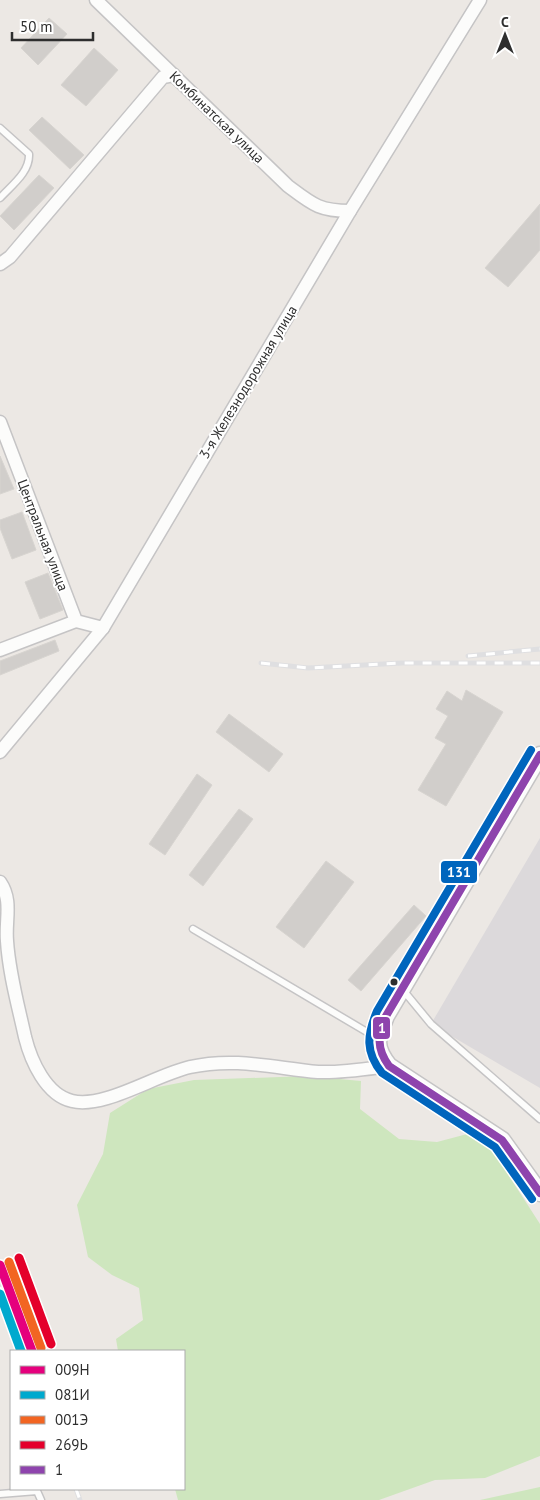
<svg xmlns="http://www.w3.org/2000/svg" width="540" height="1500" viewBox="0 0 540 1500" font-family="'PT Sans',sans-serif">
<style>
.industrial{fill:#dcd9db}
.green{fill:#cee6be}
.building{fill:#d1cecb;stroke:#d7d4d0}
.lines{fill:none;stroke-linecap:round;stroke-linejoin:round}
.service-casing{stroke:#c5c4c5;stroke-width:9}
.minor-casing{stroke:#c5c4c5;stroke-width:15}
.tertiary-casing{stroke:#c5c4c5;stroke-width:19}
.service{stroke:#fcfcfb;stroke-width:6}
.minor{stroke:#fcfcfb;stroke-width:12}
.tertiary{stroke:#fcfcfb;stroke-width:16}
.rail-casing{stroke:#dfdfe1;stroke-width:5}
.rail{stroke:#fff;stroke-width:3;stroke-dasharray:9;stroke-linecap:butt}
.bus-1-casing{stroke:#fff;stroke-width:11}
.bus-2-casing{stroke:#fff;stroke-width:11}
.bus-1{stroke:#8e44ad;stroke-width:8}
.bus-2{stroke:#0065bd;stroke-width:8}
.rail-1-casing{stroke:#fff;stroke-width:12}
.rail-2-casing{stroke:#fff;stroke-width:12}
.rail-3-casing{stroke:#fff;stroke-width:12}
.rail-4-casing{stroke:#fff;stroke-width:12}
.rail-1{stroke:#e5007d;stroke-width:9}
.rail-2{stroke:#00a9ce;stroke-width:9}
.rail-3{stroke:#f26522;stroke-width:9}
.rail-4{stroke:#e4002b;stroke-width:9}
.bus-dot{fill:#2e2e2e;stroke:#fff;stroke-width:2}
.labels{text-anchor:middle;stroke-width:4;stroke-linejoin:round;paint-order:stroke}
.street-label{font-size:14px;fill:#2e2e2e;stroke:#fff}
.line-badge{stroke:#fff;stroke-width:2}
.badge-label{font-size:14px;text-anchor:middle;font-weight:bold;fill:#fff}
</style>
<rect width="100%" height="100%" fill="#ece8e4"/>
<path class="industrial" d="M 540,838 L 540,1088 L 431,1024 Z"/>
<g class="green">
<path d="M 307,1076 L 361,1081 L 360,1109 L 399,1139 L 437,1142 L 471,1133 L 489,1145 L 540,1224 L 540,1456 L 485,1478 L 435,1480 L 379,1500 L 178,1500 L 175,1489 L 184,1489 L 184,1351 L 118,1351 L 116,1339 L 143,1320 L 139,1288 L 112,1275 L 88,1257 L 77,1205 L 103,1154 L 110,1113 L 148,1089 L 194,1080 Z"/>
<path d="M 540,1487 L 540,1500 L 480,1500 Z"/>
</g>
<g class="building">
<path d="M 49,18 L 67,34 L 38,65 L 21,48 Z"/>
<path d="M 94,48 L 118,70 L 86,106 L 61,85 Z"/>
<path d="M 42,117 L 84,155 L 70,169 L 29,130 Z"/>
<path d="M 39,175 L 54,188 L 14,230 L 0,216 Z"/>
<path d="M 540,204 L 540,250 L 508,287 L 485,268 Z"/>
<path d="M 0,456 L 14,489 L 0,494 Z"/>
<path d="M 22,512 L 36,550 L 12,559 L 0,528 L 0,520 Z"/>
<path d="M 48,573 L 63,610 L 40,619 L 25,582 Z"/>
<path d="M 55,640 L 59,651 L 0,675 L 0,661 Z"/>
<path d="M 466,690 L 503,712 L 446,806 L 418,790 L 446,744 L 435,738 L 448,716 L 436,709 L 447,691 L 462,701 Z"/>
<path d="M 229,714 L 283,754 L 269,772 L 216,732 Z"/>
<path d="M 197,774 L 212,785 L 165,855 L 149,844 Z"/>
<path d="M 239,809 L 253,819 L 203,886 L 189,875 Z"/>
<path d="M 326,861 L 354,882 L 304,948 L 276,927 Z"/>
<path d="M 414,905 L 426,916 L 361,991 L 348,980 Z"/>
</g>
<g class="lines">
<defs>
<g id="service">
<path d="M 0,128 L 29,154 C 30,172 12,185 0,198"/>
<path d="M 193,929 L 377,1038"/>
<path d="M 403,990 L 431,1024 L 540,1119"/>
<path d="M 0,1494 L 37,1491 L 41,1500"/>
</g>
<g id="minor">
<path d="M 96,0 L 288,186 C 312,204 319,211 350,211"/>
<path d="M 0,264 L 10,257 L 163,77 L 174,75"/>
<path d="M 0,422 L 76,621 L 103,628"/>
<path d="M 0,650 L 76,621"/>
<path d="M 0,752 L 103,628 L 350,211 L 480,0"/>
<path d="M 0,882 C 13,901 5,920 7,941 C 9,973 18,1005 25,1037 C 31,1061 46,1095 72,1101 C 104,1109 155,1075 190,1067 C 235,1057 274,1068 318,1072 C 342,1073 366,1069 389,1066"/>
</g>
<path id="tertiary" d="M 540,755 L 386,1016 C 377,1038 373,1046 389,1066 L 502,1140 L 540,1193"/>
</defs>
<use href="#service" class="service-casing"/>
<use href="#minor" class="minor-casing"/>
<use href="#tertiary" class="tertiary-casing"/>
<use href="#service" class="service"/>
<use href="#minor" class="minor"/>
<use href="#tertiary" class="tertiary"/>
<defs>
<g id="rail">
<path d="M 468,656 L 540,649"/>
<path d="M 261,663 L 308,668 L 402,663 L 540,663"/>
<path d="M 0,1287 L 24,1351"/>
<path d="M 76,1489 L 80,1500"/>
</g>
</defs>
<use href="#rail" class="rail-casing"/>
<use href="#rail" class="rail"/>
<defs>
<path id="bus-1" d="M 540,755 L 386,1016 C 378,1036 376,1048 389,1066 L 502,1140 L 540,1193"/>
<path id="bus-2" d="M 531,750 L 377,1011 C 367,1035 365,1052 382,1073 L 495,1147 L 532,1199"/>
</defs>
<use href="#bus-1" class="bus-1-casing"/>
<use href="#bus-2" class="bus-2-casing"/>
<use href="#bus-1" class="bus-1"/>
<use href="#bus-2" class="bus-2"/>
<defs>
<path id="rail-1" d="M 0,1265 L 32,1351"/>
<path id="rail-2" d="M 0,1294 L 21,1351"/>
<path id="rail-3" d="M 9,1262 L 41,1348"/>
<path id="rail-4" d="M 19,1258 L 51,1344"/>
</defs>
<use href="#rail-1" class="rail-1-casing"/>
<use href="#rail-2" class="rail-2-casing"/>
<use href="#rail-3" class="rail-3-casing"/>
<use href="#rail-4" class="rail-4-casing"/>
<use href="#rail-1" class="rail-1"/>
<use href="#rail-2" class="rail-2"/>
<use href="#rail-3" class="rail-3"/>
<use href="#rail-4" class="rail-4"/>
</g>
<circle class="bus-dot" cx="394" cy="982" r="4.5"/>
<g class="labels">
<g class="street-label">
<text transform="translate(217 117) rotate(44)" y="5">Комбинатская улица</text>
<text transform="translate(248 382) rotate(-59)" y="5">3-я Железнодорожная улица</text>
<text transform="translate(43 535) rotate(69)" y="5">Центральная улица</text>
</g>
</g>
<g class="line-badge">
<rect x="440" y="860" width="38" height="24" rx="5" fill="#0065bd"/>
<rect x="372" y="1016" width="19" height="24" rx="5" fill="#8e44ad"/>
</g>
<g class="badge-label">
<text x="459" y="877">131</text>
<text x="382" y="1033">1</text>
</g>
<rect x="10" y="1350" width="175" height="140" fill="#ffffff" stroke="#ababab"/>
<rect x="20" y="1366" width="25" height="8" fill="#e5007d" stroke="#ababab"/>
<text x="55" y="1375" font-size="15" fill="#2e2e2e">009Н</text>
<rect x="20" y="1391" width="25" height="8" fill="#00a9ce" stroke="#ababab"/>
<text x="55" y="1400" font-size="15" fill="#2e2e2e">081И</text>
<rect x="20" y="1416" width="25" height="8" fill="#f26522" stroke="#ababab"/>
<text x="55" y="1425" font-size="15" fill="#2e2e2e">001Э</text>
<rect x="20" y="1441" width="25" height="8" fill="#e4002b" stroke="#ababab"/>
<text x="55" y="1450" font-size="15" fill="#2e2e2e">269Ь</text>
<rect x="20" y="1466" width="25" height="8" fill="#8e44ad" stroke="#ababab"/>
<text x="55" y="1475" font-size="15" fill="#2e2e2e">1</text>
<g transform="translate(505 35)" stroke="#ffffff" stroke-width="4" paint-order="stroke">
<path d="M0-4L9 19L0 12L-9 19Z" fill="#2e2e2e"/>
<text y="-8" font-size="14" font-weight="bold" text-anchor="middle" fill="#2e2e2e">С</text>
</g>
<path d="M12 32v8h81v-8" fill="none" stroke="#2e2e2e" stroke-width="2.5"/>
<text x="20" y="32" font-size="15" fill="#2e2e2e" stroke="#ffffff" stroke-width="4" paint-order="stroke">50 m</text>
</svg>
